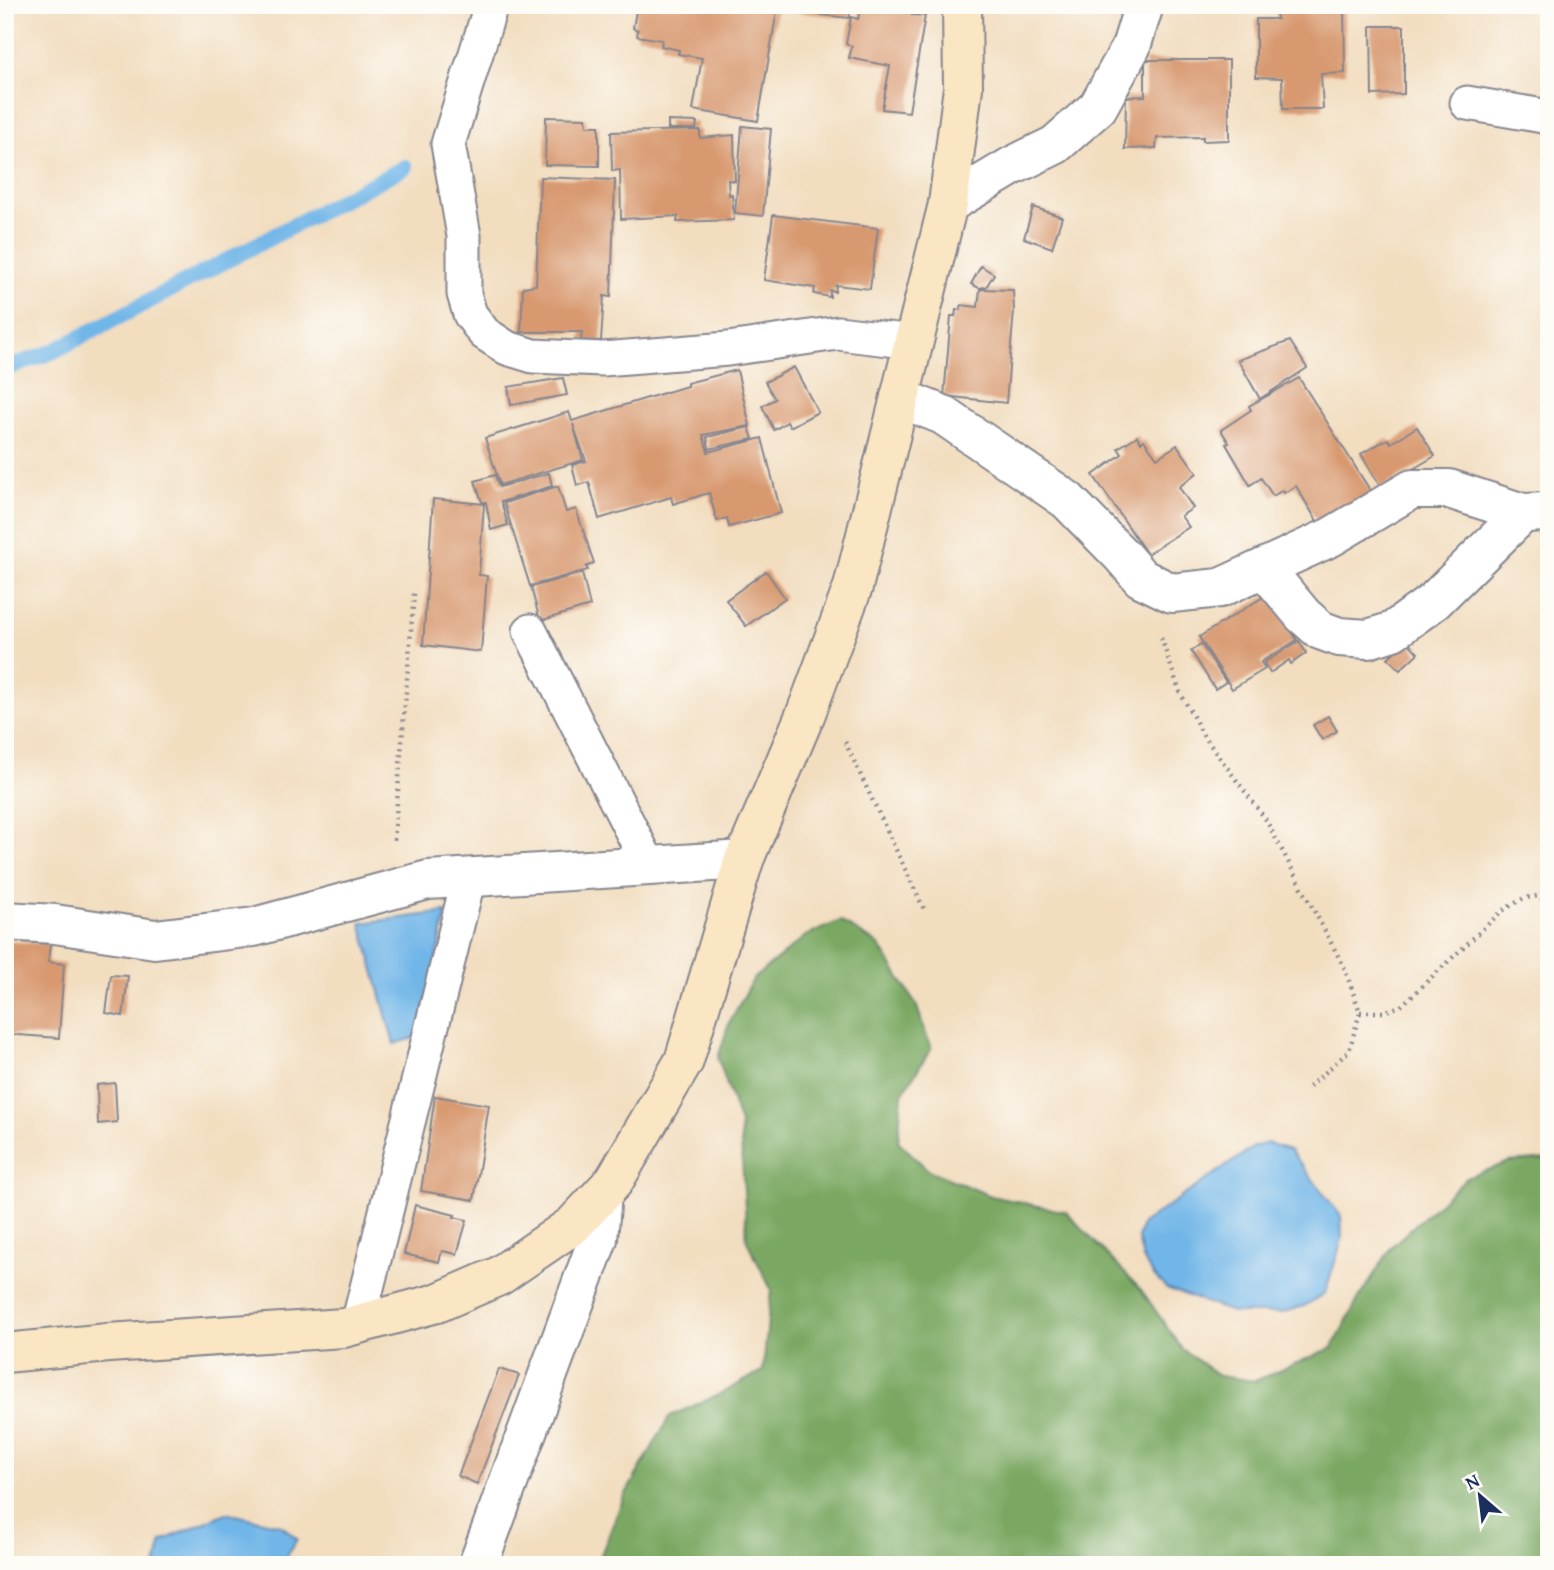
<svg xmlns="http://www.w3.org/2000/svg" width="1554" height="1570" viewBox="0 0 1554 1570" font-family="'Gentium Book Plus',serif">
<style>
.forest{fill:#7aa862;stroke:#4a6c60;stroke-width:2}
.water{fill:#71b6e8;stroke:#4672a3;stroke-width:2}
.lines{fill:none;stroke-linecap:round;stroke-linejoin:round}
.stream{stroke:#71b6e8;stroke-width:16}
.building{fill:#d8996f}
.lane-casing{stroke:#86868e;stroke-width:37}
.street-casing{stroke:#86868e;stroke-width:42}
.secondary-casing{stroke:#86868e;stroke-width:42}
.path{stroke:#86868e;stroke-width:4.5;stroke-dasharray:2 5;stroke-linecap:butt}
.lane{stroke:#fff;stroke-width:33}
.street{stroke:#fff;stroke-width:38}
.secondary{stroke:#fbe6c3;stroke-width:38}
</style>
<rect width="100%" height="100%" fill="#fdfcf7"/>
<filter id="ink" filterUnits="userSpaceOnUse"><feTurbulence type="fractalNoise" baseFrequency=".0143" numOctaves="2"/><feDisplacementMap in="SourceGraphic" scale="14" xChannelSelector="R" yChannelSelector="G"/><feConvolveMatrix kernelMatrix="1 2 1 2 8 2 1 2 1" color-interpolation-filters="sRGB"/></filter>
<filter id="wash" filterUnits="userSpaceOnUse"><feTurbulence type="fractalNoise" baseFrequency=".00686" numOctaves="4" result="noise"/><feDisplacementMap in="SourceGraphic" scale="28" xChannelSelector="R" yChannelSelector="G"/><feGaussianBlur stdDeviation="1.57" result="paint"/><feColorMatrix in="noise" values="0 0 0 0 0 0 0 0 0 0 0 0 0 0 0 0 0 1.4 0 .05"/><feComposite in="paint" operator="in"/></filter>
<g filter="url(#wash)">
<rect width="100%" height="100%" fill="#f2ddbf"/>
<path class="forest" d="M 840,921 L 879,945 L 916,1004 L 931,1049 L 902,1094 L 898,1141 L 928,1170 L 991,1196 L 1066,1212 L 1142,1291 L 1182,1349 L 1219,1376 L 1255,1381 L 1332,1348 L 1359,1298 L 1393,1245 L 1466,1178 L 1509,1162 L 1549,1159 L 1549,1565 L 597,1565 L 623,1499 L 670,1416 L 716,1396 L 763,1371 L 771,1289 L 747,1241 L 740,1124 L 718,1058 L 729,1023 L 754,978 L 807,935 Z"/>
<g class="water">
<path d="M 447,912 L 418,1037 L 394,1044 L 361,923 Z"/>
<path d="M 1267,1143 L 1290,1150 L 1341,1216 L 1342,1240 L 1325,1293 L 1304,1306 L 1281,1313 L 1234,1313 L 1166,1288 L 1154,1276 L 1143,1259 L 1138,1238 L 1142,1224 L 1254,1147 Z"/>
<path d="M 226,1513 L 281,1525 L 297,1539 L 282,1565 L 156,1565 L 162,1541 Z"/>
</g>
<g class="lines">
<path class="stream" d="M 5,369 L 52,352 L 405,167"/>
</g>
<g id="blocks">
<g class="building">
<path d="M 637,5 L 694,5 L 715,9 L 716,5 L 852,5 L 849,18 L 777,10 L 758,121 L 693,110 L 702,58 L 678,54 L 679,50 L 661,46 L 662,40 L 637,36 L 638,30 L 633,28 Z"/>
<path d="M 861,5 L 913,5 L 912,15 L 925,16 L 909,112 L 882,109 L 890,66 L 849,58 L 852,46 L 846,44 L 851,17 L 858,19 Z"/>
<path d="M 1275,5 L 1344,5 L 1345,73 L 1321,74 L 1323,109 L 1283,109 L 1282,78 L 1256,77 L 1256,19 L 1277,19 Z"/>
<path d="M 1371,26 L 1404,26 L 1404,94 L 1372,95 Z"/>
<path d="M 1145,60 L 1229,60 L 1229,140 L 1203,141 L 1203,137 L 1157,138 L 1156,148 L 1125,149 L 1126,97 L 1145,96 Z"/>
<path d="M 546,117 L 586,118 L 587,126 L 599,126 L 599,166 L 545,165 Z"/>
<path d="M 668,121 L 697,122 L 696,129 L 668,129 Z"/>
<path d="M 742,126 L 771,129 L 763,216 L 735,213 Z"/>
<path d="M 700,130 L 700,138 L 734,135 L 735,181 L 728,180 L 729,195 L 732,194 L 734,220 L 677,222 L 678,216 L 621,219 L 620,170 L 612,171 L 611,132 Z"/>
<path d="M 540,177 L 615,180 L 611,297 L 604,296 L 601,341 L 581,340 L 582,332 L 521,332 L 523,287 L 536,285 Z"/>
<path d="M 1033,207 L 1062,217 L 1052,248 L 1024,238 Z"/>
<path d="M 773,215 L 878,228 L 870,289 L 836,285 L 835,292 L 830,290 L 830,297 L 814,294 L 815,288 L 764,280 Z"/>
<path d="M 981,266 L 994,274 L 986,287 L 979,288 L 971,284 Z"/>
<path d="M 980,289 L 1013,290 L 1014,311 L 1006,403 L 944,396 L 951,316 L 955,316 L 956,310 L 961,310 L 961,305 L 978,307 Z"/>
<path d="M 1290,341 L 1307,368 L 1260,399 L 1238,360 Z"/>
<path d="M 794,367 L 818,412 L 790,427 L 787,422 L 774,430 L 762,406 L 775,399 L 765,382 Z"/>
<path d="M 737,370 L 750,426 L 703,435 L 708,452 L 762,438 L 781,513 L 729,527 L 727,518 L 717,521 L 709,493 L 673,504 L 671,497 L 599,519 L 589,482 L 577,486 L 572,465 L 586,461 L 573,424 L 583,460 L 500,485 L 485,438 L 569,412 L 572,421 L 687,386 L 687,383 Z"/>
<path d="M 563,378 L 567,395 L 511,405 L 508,387 Z"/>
<path d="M 1299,378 L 1375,498 L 1323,531 L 1296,486 L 1284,493 L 1283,490 L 1273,496 L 1261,478 L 1250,485 L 1226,444 L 1229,443 L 1221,430 L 1251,410 L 1249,406 Z"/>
<path d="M 749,427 L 753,439 L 709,449 L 707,437 Z"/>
<path d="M 1417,427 L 1435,456 L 1381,488 L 1361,454 L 1388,439 L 1391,443 Z"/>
<path d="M 1137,436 L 1141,442 L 1144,440 L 1157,458 L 1177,445 L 1197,473 L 1179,487 L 1193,508 L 1181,516 L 1189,527 L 1147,554 L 1093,475 L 1122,454 L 1118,448 Z"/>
<path d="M 549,473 L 552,486 L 501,502 L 508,525 L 491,530 L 486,502 L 482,502 L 475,481 L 495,475 L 499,487 Z"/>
<path d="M 558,486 L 566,512 L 576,509 L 594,563 L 586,567 L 588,570 L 530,586 L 504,503 Z"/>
<path d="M 433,499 L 484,504 L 479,575 L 487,576 L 481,652 L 423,645 Z"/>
<path d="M 766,571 L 785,598 L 746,626 L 726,600 Z"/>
<path d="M 582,573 L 590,606 L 540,621 L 531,587 Z"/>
<path d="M 1268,594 L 1297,640 L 1261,662 L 1265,669 L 1232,689 L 1199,637 Z"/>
<path d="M 1406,640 L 1418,653 L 1400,670 L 1388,658 Z"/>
<path d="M 1299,641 L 1306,653 L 1291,664 L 1289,660 L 1270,673 L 1264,663 Z"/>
<path d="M 1201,644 L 1226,682 L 1215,689 L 1191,651 Z"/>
<path d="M 1328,716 L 1337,731 L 1322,740 L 1313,725 Z"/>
<path d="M 5,941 L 50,944 L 48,962 L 64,964 L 59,1038 L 5,1034 Z"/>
<path d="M 111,975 L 128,976 L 123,1016 L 106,1013 Z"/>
<path d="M 115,1083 L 117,1122 L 98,1124 L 97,1085 Z"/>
<path d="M 435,1096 L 489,1105 L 474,1200 L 421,1191 Z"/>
<path d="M 415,1205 L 455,1215 L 454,1217 L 467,1220 L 457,1254 L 442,1251 L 439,1262 L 404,1254 Z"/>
<path d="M 499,1369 L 519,1375 L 477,1484 L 458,1476 Z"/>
</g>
</g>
</g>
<g filter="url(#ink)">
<use href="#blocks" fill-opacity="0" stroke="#86868e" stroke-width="2"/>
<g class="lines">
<defs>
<g id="lane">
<path d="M 491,5 L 448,144 L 464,236 L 464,294 L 470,314 L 484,333 L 507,348 L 533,356 L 603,359 L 728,349 L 838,333 L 913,342"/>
<path d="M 1467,103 L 1549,117"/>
<path d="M 530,631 L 650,867"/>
<path d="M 358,1324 L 469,877"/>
</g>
<g id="street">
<path d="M 948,204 L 1012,166 L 1055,145 L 1098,107 L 1131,47 L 1144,5"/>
<path d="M 900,398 L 943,415 L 1067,500 L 1122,556 L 1141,578 L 1172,593 L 1220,588 L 1331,537 L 1412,489 L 1449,489 L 1523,513 L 1549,512"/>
<path d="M 1264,568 L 1303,615 L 1320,630 L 1339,637 L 1368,639 L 1393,631 L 1434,601 L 1523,513"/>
<path d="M 5,921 L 55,924 L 155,939 L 254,927 L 428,880 L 744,860"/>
<path d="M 478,1565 L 598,1239 L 602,1194"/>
</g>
<path id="secondary" d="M 5,1353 L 108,1343 L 344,1328 L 437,1303 L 499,1276 L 573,1225 L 614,1181 L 684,1061 L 744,860 L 806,713 L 853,587 L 948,204 L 963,88 L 962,5"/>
</defs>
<use href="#lane" class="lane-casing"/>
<use href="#street" class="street-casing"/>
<use href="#secondary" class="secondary-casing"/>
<g class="path">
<path d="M 1161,638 L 1180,692 L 1203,735 L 1266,820 L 1344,967 L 1360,1012 L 1349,1051 L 1309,1087"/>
<path d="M 845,742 L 924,909"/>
<path d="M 394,840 L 414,593"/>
<path d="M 1360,1012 L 1383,1012 L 1401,1006 L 1502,911 L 1524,898 L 1539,896 L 1549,905"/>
</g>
<use href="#lane" class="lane"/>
<use href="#street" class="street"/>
<use href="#secondary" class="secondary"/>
</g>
</g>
<rect width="1554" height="1570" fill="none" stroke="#fdfcf7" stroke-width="28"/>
<g transform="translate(1480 1496) rotate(332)" stroke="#fdfcf7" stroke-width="5" paint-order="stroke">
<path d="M0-5L12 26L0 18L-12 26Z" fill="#1b2f5e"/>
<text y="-10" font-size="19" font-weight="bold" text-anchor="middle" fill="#1b2f5e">N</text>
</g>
</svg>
